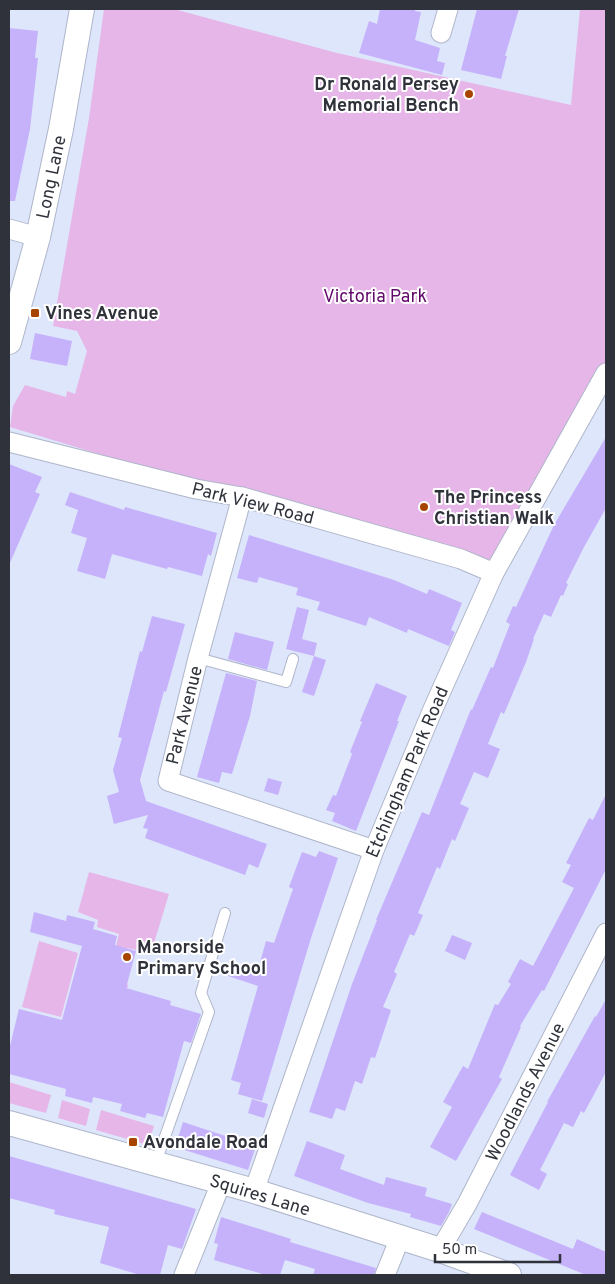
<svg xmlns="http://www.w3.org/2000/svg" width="615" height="1284" viewBox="0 0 615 1284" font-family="Overpass,sans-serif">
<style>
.green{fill:#e6b6e9}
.building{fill:#c5b2fb}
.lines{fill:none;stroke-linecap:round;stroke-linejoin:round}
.service-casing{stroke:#afb6ca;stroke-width:12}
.minor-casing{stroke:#afb6ca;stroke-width:21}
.tertiary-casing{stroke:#afb6ca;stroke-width:26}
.service{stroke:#fff;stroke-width:10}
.minor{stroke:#fff;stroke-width:19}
.tertiary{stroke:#fff;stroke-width:24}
.poi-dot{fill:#a74500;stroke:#fff;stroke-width:2}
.labels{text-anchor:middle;stroke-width:4;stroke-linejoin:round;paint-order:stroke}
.poi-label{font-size:18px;font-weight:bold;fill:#2f323a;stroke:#fff;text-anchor:start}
.street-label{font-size:18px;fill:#2f323a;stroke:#fff}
.park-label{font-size:18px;fill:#600769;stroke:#fff}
</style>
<rect width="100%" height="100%" fill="#dee6fb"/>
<g class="green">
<path d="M 104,9 L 174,9 L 337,53 L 571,105 L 580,9 L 606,9 L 606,374 L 494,574 L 10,427 L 13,406 L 25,385 L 66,397 L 67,391 L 75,394 L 87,351 L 77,331 L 53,326 L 89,118 Z"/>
<path d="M 89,872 L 169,894 L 151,953 L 127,948 L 119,981 L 128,985 L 126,993 L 92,1041 L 119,934 L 97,927 L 98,920 L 78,912 Z"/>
<path d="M 39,941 L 78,953 L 61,1017 L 22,1007 Z"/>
<path d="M 9,1082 L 51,1095 L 46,1113 L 9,1103 Z"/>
<path d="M 62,1100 L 90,1109 L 86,1126 L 58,1118 Z"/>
<path d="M 101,1110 L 154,1126 L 148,1145 L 96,1130 Z"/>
</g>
<g class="building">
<path d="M 380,9 L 415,9 L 415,11 L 421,12 L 415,40 L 440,48 L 437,61 L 445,63 L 442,75 L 359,53 L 369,21 L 377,24 Z"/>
<path d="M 477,9 L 519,9 L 505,56 L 507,56 L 501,79 L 461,70 Z"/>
<path d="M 9,28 L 38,31 L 35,58 L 38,58 L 30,129 L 15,201 L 9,201 Z"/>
<path d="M 35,333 L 72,341 L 67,366 L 30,359 Z"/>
<path d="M 606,437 L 606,508 L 584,547 L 566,583 L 568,584 L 563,596 L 561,595 L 551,617 L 544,614 L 533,639 L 534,639 L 526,662 L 504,714 L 501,712 L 488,744 L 500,749 L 488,778 L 474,772 L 460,804 L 469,808 L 455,841 L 452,839 L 440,869 L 437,867 L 418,913 L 423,915 L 414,936 L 410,934 L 394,972 L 397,974 L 383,1007 L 391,1010 L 375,1058 L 371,1057 L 362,1084 L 355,1081 L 345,1111 L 336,1108 L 332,1119 L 309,1112 L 352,984 L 377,920 L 376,920 L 422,812 L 429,815 L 471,709 L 472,710 L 491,667 L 493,668 L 510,624 L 506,622 L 513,606 L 516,607 L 554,525 Z"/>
<path d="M 9,464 L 42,477 L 35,492 L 40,494 L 9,565 Z"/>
<path d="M 70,492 L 124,510 L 125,507 L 217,533 L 211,556 L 208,554 L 202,576 L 168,567 L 167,569 L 112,554 L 105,579 L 77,571 L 87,538 L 71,533 L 78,510 L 65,505 Z"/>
<path d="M 249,535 L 359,569 L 394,580 L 427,594 L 429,589 L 462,603 L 451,630 L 455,632 L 449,646 L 408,629 L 407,633 L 369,617 L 366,626 L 317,610 L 320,602 L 296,595 L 298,588 L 259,577 L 257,583 L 237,578 Z"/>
<path d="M 297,607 L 309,610 L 302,639 L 317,643 L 314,656 L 286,649 Z"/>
<path d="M 152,616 L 185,624 L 166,692 L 164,691 L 140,780 L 146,801 L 267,844 L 258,868 L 249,864 L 245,875 L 145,838 L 148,829 L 143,828 L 148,815 L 114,824 L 107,796 L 119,792 L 113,770 L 122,738 L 118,737 L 140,651 L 142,652 Z"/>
<path d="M 235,632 L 274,642 L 267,670 L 228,659 Z"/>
<path d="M 314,656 L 326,660 L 314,696 L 302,692 Z"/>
<path d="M 226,673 L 257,681 L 250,716 L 232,774 L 222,772 L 219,783 L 197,777 Z"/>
<path d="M 376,683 L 407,696 L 397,721 L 399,721 L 356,831 L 332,821 L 335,813 L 326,810 L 333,795 L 336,796 L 352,754 L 350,752 L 362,722 L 360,721 Z"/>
<path d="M 268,778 L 282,782 L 278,795 L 264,791 Z"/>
<path d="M 606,794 L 606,869 L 544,991 L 542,990 L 520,1026 L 521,1027 L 499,1077 L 502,1079 L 456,1161 L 430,1147 L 452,1107 L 443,1102 L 463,1066 L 468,1069 L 495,1004 L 498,1005 L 511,984 L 508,982 L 520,959 L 533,966 L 574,888 L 562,882 L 571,865 L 566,863 L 589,818 L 593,820 Z"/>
<path d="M 319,851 L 338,858 L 311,938 L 262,1101 L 238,1094 L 241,1083 L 231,1080 L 258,986 L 228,976 L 232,964 L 253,972 L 255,965 L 259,966 L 266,941 L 274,943 L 293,889 L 289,887 L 302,852 L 316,857 Z"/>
<path d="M 34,912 L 66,921 L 67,915 L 95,922 L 93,929 L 117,936 L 115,945 L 136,951 L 126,988 L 171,1001 L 170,1005 L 201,1014 L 191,1043 L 184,1041 L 163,1117 L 147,1113 L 145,1118 L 120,1111 L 122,1104 L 93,1097 L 92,1103 L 65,1096 L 66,1089 L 9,1074 L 9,1050 L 19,1009 L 62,1020 L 82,946 L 30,932 Z"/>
<path d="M 452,935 L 472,943 L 465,960 L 445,951 Z"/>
<path d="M 606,999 L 606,1072 L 584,1113 L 581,1111 L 573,1127 L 564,1123 L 540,1170 L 547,1174 L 539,1190 L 510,1175 L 548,1102 L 547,1102 L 595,1016 L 596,1017 Z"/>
<path d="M 252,1099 L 268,1104 L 264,1118 L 248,1113 Z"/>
<path d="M 183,1122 L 256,1146 L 248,1170 L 175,1147 Z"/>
<path d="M 307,1141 L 345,1155 L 340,1169 L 384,1185 L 386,1177 L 427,1188 L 425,1196 L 452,1204 L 449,1212 L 441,1226 L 410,1217 L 411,1214 L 368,1203 L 294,1176 Z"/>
<path d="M 9,1156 L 196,1209 L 182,1249 L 168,1245 L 160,1275 L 140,1275 L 100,1263 L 109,1227 L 54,1214 L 55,1210 L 9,1198 Z"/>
<path d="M 482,1212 L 573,1249 L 577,1239 L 606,1252 L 606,1275 L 586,1275 L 474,1229 Z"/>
<path d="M 221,1217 L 291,1239 L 290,1242 L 376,1268 L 374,1275 L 313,1275 L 315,1269 L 285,1260 L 280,1275 L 266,1275 L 214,1260 L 218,1244 L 214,1243 Z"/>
</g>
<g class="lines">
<defs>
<g id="service">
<path d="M 198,658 L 286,682 L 293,659"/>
<path d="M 155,1165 L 209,1012 L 201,993 L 225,913"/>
</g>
<g id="minor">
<path d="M 441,33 L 448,9"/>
<path d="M 9,229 L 38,237"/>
<path d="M 9,442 L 196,489 L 242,497 L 461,559 L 494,573"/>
<path d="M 242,497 L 198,658 L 168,781 L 374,850"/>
<path d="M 254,1191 L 374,850 L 433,709 L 494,573 L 606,373"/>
<path d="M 440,1250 L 467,1204 L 606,933"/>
<path d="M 184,1275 L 221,1183"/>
<path d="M 385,1275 L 400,1238"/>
</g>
<g id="tertiary">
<path d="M 9,342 L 38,237 L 61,129 L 82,9"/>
<path d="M 9,1123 L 254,1191 L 440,1250 L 509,1275"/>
</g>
</defs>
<use href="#service" class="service-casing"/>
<use href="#minor" class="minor-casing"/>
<use href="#tertiary" class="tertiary-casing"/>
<use href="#service" class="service"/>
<use href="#minor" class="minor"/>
<use href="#tertiary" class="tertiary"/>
</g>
<g class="poi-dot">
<circle cx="469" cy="94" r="5"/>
<rect x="30" y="308" width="10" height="10" rx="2.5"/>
<circle cx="424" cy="507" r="5"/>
<circle cx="127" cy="957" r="5"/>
<rect x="128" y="1137" width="10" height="10" rx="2.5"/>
</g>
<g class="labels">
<g class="poi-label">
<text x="459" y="90" text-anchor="end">Dr Ronald Persey<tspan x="459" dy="21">Memorial Bench</tspan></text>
<text x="45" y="319">Vines Avenue</text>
<text x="434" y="503">The Princess<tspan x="434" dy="21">Christian Walk</tspan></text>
<text x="137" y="953">Manorside<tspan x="137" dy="21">Primary School</tspan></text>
<text x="143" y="1148">Avondale Road</text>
</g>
<g class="street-label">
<text transform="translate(51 177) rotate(-78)" y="6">Long Lane</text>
<text transform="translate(253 503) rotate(14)" y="6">Park View Road</text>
<text transform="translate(184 715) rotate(-76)" y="6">Park Avenue</text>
<text transform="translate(407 772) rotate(-67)" y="6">Etchingham Park Road</text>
<text transform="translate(525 1092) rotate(-63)" y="6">Woodlands Avenue</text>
<text transform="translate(260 1195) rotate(17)" y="6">Squires Lane</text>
</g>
<g class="park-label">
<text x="375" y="302">Victoria Park</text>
</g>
</g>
<rect width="615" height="1284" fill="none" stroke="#2f323a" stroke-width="20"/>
<path d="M435 1254v8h125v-8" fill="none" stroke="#2f323a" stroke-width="2.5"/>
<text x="442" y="1254" font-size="15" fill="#2f323a" stroke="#ffffff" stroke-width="4" paint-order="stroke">50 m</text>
</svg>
